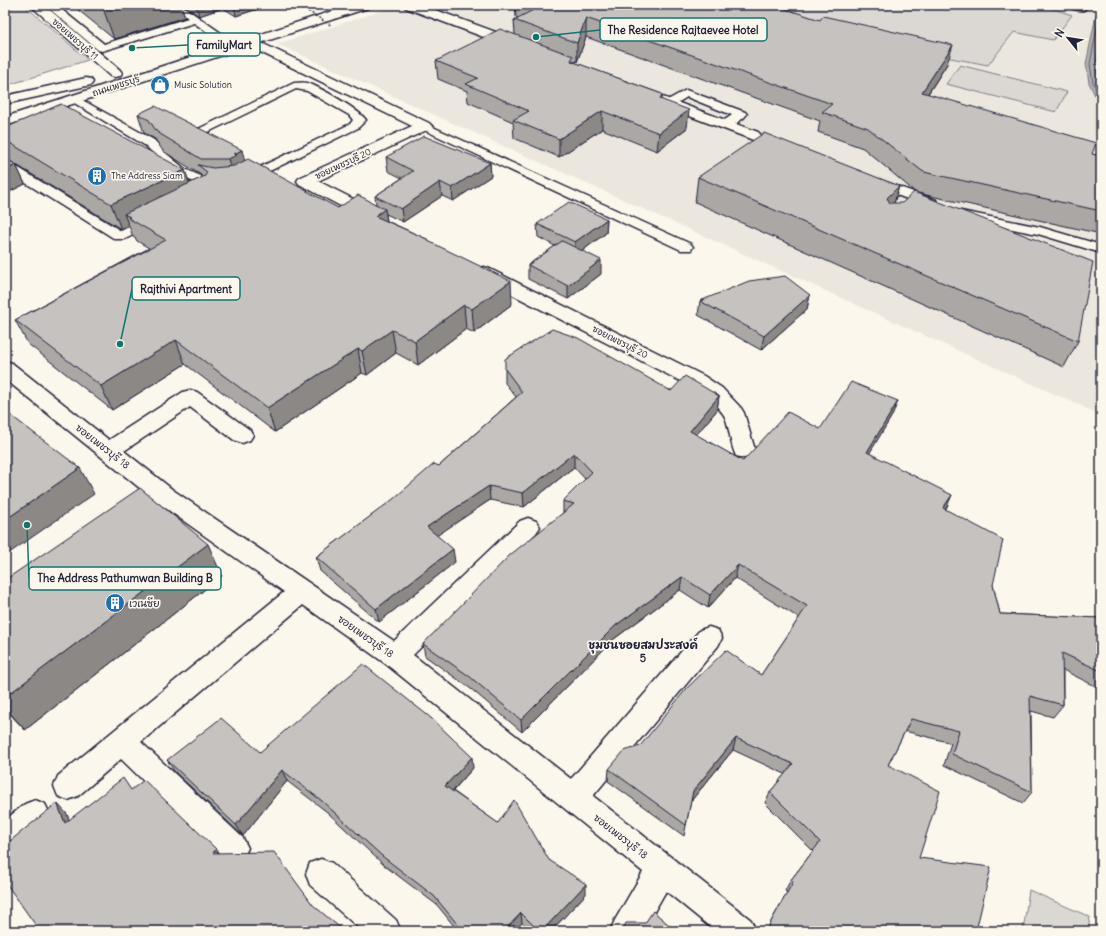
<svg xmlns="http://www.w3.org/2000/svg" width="1106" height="936" viewBox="0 0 1106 936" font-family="Delius,'Playpen Sans Thai',sans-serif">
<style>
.built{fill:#ebe7df}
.green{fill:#dbd8d3;stroke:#7e7d87}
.water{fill:#b1aeb0;stroke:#787681}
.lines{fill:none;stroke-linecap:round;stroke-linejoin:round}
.shore{stroke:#5b5a6a;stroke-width:1}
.lane-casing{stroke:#22223b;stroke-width:3}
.street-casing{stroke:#22223b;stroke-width:3}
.primary-casing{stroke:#22223b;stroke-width:3}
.path{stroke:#22223b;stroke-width:1.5;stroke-dasharray:2 2;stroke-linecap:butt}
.lane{fill:#fbf7ec;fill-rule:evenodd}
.street{fill:#fbf7ec;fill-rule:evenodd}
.primary{fill:#fbf7ec;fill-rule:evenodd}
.path-bridge{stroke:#22223b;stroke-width:1.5;stroke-dasharray:2 2;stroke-linecap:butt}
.wall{fill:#aaa7a5;stroke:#22223b}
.shaded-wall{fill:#8b8886;stroke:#22223b}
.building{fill:#c6c2c0;stroke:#22223b}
.labels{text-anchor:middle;stroke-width:3.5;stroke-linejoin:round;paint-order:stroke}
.far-street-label{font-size:9px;fill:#22223b;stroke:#fbf7ec}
.far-poi-label{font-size:9px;fill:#22223b;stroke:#fbf7ec;text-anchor:start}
.street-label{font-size:10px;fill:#22223b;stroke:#fbf7ec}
.poi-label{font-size:10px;fill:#22223b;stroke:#fbf7ec;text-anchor:start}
.neighbourhood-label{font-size:11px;font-weight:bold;fill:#22223b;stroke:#fbf7ec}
.leader{fill:none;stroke:#0f766e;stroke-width:1.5}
.callout-dot{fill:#0f766e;stroke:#fbf7ec;stroke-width:1.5}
.callout{fill:#fbf7ec;stroke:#0f766e;stroke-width:1.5}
.callout-label{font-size:11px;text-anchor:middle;font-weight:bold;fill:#22223b}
</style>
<rect width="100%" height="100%" fill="#fbf7ec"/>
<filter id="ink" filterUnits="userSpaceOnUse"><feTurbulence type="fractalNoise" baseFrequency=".025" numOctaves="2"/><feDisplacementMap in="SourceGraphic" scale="8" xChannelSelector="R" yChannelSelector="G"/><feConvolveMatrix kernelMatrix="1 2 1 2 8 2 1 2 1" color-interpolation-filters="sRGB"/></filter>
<g filter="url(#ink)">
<g class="built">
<path d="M 400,5 L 632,5 L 1101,163 L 1101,415 L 277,44 Z"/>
<path d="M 653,5 L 1101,5 L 1100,12 L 1096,15 L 1086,64 L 1089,83 L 1101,108 L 1101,153 L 1063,145 Z"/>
</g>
<g class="green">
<path d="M 5,5 L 24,5 L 88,60 L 5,86 Z"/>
<path d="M 773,5 L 1041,5 L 1072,15 L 1053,40 L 1014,32 L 988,65 L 893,47 L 808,22 Z"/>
<path d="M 960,65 L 1067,92 L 1056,112 L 946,84 Z"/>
<path d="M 1029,890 L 1090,917 L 1088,931 L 1023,931 Z"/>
</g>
<path class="water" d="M 1101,9 L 1101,108 L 1089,83 L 1086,64 L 1096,15 Z"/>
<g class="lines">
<g class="shore">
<path d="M 1101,16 L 1099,18 L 1090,64 L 1093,82 L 1101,99"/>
<path d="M 1101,35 L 1096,67 L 1101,87"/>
</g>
<defs>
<g id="lane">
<path d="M 45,5 L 56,5 L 104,44 L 188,18 L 170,5 L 181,5 L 228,38 L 227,40 L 219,40 L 194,23 L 102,51 L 98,50 Z"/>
<path d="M 1068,5 L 1088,5 L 1084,10 C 1079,11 1071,9 1068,5 Z"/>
<path d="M 294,83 C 298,83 303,82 307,83 C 320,87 358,109 366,120 L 358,128 L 245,183 L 241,182 L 239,179 L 241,176 L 350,124 L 353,120 L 349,115 L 307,91 L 296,89 L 200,136 L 192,136 L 190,134 L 192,132 Z"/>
<path d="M 686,90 L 745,112 L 747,114 C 742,121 729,129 721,126 L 719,124 L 732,115 L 687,97 L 674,105 L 666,105 L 664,103 L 666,101 Z"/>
<path d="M 75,96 L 154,140 L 168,155 L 185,169 L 205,178 L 224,182 L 226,185 L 224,188 L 210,187 L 186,179 L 167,167 L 146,146 L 71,101 L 69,99 Z"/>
<path d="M 424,123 L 691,244 L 693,247 L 691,250 L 681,250 L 420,128 L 418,126 L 420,124 Z"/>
<path d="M 5,161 L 9,162 L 121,231 L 146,218 L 156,218 L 158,221 L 156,224 L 125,239 L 115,239 L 5,170 Z"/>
<path d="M 877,179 L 936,200 L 937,203 L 936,206 L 926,206 L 873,186 L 871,183 L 873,180 Z"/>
<path d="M 961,211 L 1040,227 L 1101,245 L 1101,253 L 1038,234 L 956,218 L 954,215 L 956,212 Z"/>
</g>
<g id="street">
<path d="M 30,5 L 44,5 L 120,70 L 122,73 L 120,76 L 115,77 L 110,76 Z"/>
<path d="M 404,5 L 422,5 L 523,42 L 525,45 L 523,48 L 513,48 L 406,8 Z"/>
<path d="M 251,38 L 429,123 L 432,126 L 429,129 L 318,181 L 379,212 L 381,216 L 379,220 L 373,221 L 367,220 L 299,184 L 297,181 L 299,178 L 412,126 L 246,45 L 244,42 L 246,39 Z"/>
<path d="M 660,96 L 758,132 L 761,135 L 758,138 L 753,140 L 748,138 L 655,103 L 653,100 L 655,97 Z"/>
<path d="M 484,267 L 490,269 L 704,376 L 722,388 L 741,408 L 744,413 L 755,450 L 752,456 L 744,458 L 736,456 C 730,444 730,429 725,417 C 719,405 700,393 690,386 L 478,277 L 475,273 L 478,269 Z"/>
<path d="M 5,361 L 12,363 L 109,440 L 183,392 L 190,390 L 197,392 L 250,430 L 253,435 L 250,440 L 242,443 L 234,440 L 190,407 L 124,451 L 173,490 L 394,641 L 520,521 L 528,518 L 536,521 L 540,527 L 536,533 L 413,655 L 571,779 L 700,630 L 709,627 L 718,630 L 722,638 L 718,646 L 593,796 L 751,920 L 756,931 L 715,931 L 666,891 L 643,931 L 610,931 L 615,920 L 643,872 L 386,664 L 303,605 L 141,742 L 243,838 L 248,848 L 243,858 L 233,863 L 223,858 L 121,759 L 78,796 L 68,800 L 58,796 L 54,786 L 58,776 L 284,592 L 157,502 L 5,379 Z"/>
<path d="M 35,800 L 45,804 L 50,814 C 42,831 22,847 5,854 L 5,820 L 25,804 Z"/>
<path d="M 321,859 L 332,863 L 396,920 L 401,931 L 362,931 L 310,885 L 306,874 L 310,863 Z"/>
</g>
<g id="primary">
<path d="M 351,5 L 370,5 L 368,8 L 5,126 L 5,117 Z"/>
<path d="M 86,78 L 91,79 L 93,82 L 91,85 L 5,104 L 5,96 Z"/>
</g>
</defs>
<use href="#lane" class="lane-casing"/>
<use href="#street" class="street-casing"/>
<use href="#primary" class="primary-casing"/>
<path class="path" d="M 275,8 L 288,5"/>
<use href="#lane" class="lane"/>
<use href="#street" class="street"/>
<use href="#primary" class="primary"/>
<path class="path-bridge" d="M 298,5 L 332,26"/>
</g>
<g class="wall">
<path d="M 72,5 L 181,5 L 185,17 L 114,39 Z"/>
<path d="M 184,5 L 270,5 L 236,16 L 223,8 L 199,16 Z"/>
<path d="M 515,5 L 773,5 L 947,64 L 928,94 L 1092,154 L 1101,156 L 1101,234 L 922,194 L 915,192 L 863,148 L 818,132 L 820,121 L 586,37 L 577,62 L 573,60 L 573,62 L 662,94 L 662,100 L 687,128 L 657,151 L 602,129 L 559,157 L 514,138 L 513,122 L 468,102 L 467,91 L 438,79 L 436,61 L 515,34 L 514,20 L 518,18 L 516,17 Z"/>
<path d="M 138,114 L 244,161 L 338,208 L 376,204 L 375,196 L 402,178 L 388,171 L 386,157 L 490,163 L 491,176 L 453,201 L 442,196 L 403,222 L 386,214 L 387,221 L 429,240 L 429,242 L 512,304 L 474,333 L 466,329 L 418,365 L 396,353 L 367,375 L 362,373 L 275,432 L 185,364 L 112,410 L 28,344 L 15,320 L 149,248 L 137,241 L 136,239 L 133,237 L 129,226 L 121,229 L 10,161 L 16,165 L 25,184 L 5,194 L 5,128 L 185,170 L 189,183 L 202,178 L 201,175 L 163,151 L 155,139 L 144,133 Z"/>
<path d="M 698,177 L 899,186 L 894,203 L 1078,341 L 1064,367 L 695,202 Z"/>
<path d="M 607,219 L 606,233 L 582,251 L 601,274 L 568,299 L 528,279 L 528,265 L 555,246 L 538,237 L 537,224 Z"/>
<path d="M 810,295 L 807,309 L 761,350 L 698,315 L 700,301 Z"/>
<path d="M 505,369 L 719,396 L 717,410 L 696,435 L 743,461 L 820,429 L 893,414 L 869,453 L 945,510 L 993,585 L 1000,614 L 1101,618 L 1101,689 L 1063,670 L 1063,705 L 1053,717 L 1031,711 L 1032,792 L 1023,803 L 944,765 L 951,743 L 905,731 L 888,765 L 919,858 L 976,931 L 766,931 L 787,892 L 785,891 L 790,881 L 813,851 L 765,803 L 770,792 L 785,774 L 733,750 L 691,801 L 684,836 L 608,781 L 609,769 L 640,746 L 761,675 L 799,618 L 735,578 L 708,608 L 680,590 L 614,639 L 522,732 L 471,689 L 425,656 L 423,644 L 563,513 L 563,501 L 585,479 L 574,467 L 524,507 L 490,500 L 437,535 L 455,562 L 379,622 L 320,571 L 316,557 L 439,466 L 516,397 L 505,383 Z"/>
<path d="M 222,576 L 25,730 L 5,709 L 5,580 Z"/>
<path d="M 260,752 L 473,768 L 453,791 L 549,860 L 586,894 L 551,931 L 530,931 L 522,923 L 514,931 L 458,931 L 437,905 L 385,866 L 327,812 L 287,781 L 243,836 L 175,772 L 167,760 Z"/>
</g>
<g class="shaded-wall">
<path d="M 114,5 L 181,5 L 185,17 L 114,39 L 103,8 Z"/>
<path d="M 196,5 L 222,5 L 223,8 L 199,16 Z"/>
<path d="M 234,5 L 270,5 L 236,16 Z"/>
<path d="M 586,18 L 586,37 L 577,62 L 577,43 Z"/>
<path d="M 953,45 L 947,64 L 916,112 L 922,92 Z"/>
<path d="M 689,110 L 687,128 L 657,151 L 659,133 Z"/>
<path d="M 602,111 L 602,129 L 559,157 L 559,139 Z"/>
<path d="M 242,150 L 247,169 L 234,179 L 228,159 L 234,154 Z"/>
<path d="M 490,163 L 491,176 L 453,201 L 452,188 Z"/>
<path d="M 16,165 L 25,184 L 5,194 L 5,170 Z"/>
<path d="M 185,170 L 193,195 L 130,217 L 124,214 L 129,226 L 121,229 L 111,204 Z"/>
<path d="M 440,182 L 442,196 L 403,222 L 401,209 Z"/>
<path d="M 899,186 L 892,211 L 887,198 Z"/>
<path d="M 385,209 L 389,232 L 375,216 Z"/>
<path d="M 607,219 L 606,233 L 575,256 L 575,242 Z"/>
<path d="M 601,260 L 601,274 L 568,299 L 568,286 Z"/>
<path d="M 511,281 L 512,304 L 474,333 L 472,309 Z"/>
<path d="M 810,295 L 807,309 L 761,350 L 764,336 Z"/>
<path d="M 464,305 L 466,329 L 418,365 L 415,341 Z"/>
<path d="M 392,330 L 396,353 L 367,375 L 362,351 Z"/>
<path d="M 176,340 L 185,364 L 112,410 L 101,386 Z"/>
<path d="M 358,349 L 362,373 L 275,432 L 267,408 Z"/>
<path d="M 719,396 L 717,410 L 688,445 L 690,431 Z"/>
<path d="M 898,401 L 893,414 L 862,466 L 867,452 Z"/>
<path d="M 5,403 L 9,409 L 5,412 Z"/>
<path d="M 574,453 L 574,467 L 524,507 L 523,493 Z"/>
<path d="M 80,468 L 94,494 L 5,556 L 5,520 Z"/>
<path d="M 489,486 L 490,500 L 429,541 L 427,527 Z"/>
<path d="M 952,495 L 946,509 L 937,522 L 943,508 Z"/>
<path d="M 208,544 L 222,576 L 25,730 L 5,707 L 5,697 Z"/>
<path d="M 453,549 L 455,562 L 379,622 L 376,609 Z"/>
<path d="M 738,565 L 735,578 L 708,608 L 710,595 Z"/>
<path d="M 682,577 L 680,590 L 614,639 L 522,732 L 521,720 L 615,626 Z"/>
<path d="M 736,738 L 733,750 L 690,802 L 693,791 Z"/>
<path d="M 472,757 L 473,768 L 447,797 L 445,786 Z"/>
<path d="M 282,770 L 287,781 L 243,836 L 236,825 Z"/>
<path d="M 57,803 L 67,814 L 75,834 L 65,823 Z"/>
<path d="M 216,849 L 223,860 L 213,853 Z"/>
<path d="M 586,884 L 586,894 L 551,931 L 542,931 Z"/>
<path d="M 521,913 L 522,923 L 514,931 L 504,931 Z"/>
</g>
<g class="building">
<path d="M 99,5 L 114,5 L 103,8 Z"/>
<path d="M 534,5 L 773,5 L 820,20 L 823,16 L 953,45 L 922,92 L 1096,143 L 1092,154 L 1101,156 L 1101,211 L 928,173 L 922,171 L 868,128 L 822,112 L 832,104 L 586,18 L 577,43 L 514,20 L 539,7 Z"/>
<path d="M 500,29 L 573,56 L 571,61 L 662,94 L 660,99 L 689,110 L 659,133 L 602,111 L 559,139 L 513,120 L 529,111 L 466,84 L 478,78 L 436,61 Z"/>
<path d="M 61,104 L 185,170 L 111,204 L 5,140 L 5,128 Z"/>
<path d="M 155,106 L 242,150 L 234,154 L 237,155 L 228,159 L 201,159 L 157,132 L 149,120 L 138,114 Z"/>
<path d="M 764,133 L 899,186 L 887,198 L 890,203 L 902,203 L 914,192 L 1093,262 L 1078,341 L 698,177 Z"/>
<path d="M 424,136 L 490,163 L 452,188 L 440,182 L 401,209 L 375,196 L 413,171 L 386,157 Z"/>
<path d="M 5,158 L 16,165 L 5,170 Z"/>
<path d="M 248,159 L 338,208 L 358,195 L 385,209 L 375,216 L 429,240 L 428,241 L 511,281 L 472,309 L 464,305 L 415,341 L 392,330 L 362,351 L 358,349 L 267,408 L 176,340 L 101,386 L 15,320 L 166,240 L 128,218 L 130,217 L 124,214 L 205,176 L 207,172 L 198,165 L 213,168 L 234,166 Z"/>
<path d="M 569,202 L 607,219 L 575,242 L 537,224 Z"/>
<path d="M 562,241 L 601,260 L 568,286 L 528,265 Z"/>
<path d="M 785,276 L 810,295 L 764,336 L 700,301 L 749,281 Z"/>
<path d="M 552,329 L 578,338 L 671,391 L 685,376 L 719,396 L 690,431 L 743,461 L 788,412 L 820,429 L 851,382 L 898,401 L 867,452 L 952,495 L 943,508 L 1003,540 L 993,585 L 1000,614 L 1101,618 L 1101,671 L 1062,653 L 1063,705 L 1030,696 L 1032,792 L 952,754 L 959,731 L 911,719 L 888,765 L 940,791 L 919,858 L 991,867 L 976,931 L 770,931 L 767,929 L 793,882 L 790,881 L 820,842 L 770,792 L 793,764 L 736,738 L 693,791 L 686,825 L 609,769 L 624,751 L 640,746 L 687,688 L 726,650 L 761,675 L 807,606 L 738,565 L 710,595 L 682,577 L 615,626 L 521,720 L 469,676 L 423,644 L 510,555 L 574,504 L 563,501 L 592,472 L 574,453 L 523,493 L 489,486 L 427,527 L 453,549 L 376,609 L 316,557 L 392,500 L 434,464 L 439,466 L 522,392 L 505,369 L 505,359 Z"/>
<path d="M 5,411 L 80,468 L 5,520 Z"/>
<path d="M 140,488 L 208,544 L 5,697 L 5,580 Z"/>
<path d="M 363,664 L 431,718 L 472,757 L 445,786 L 498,823 L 514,800 L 549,860 L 586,884 L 542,931 L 539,931 L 521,913 L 504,931 L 463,931 L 434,896 L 382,856 L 322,801 L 282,770 L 236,825 L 167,760 L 221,718 L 260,752 Z"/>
<path d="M 123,778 L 131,790 L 144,780 L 216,849 L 213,853 L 274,852 L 313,905 L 344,931 L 33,931 L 37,927 L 5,882 L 5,845 L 57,803 L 65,823 Z"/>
<path d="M 653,911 L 676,931 L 622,931 L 626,923 L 645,923 Z"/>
</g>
</g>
<defs>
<symbol id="shop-disc" viewBox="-11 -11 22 22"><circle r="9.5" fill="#1f6fb2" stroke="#fbf7ec"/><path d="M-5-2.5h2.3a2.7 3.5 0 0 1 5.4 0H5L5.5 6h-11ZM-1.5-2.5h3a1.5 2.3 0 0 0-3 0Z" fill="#fff"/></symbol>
<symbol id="building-disc" viewBox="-11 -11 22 22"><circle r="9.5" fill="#1f6fb2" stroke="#fbf7ec"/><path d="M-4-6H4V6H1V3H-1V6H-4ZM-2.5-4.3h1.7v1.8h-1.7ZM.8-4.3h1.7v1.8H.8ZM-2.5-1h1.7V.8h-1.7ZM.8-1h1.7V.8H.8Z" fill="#fff"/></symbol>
</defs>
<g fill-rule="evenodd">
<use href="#shop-disc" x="149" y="74" width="22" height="22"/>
<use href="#building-disc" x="86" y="165" width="22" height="22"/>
<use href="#building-disc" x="104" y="592" width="22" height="22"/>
</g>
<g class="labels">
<g class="far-street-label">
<text transform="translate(75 39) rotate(41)" y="3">ซอยเพชรบุรี 11</text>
<text transform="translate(116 86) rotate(-18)" y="3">ถนนเพชรบุรี</text>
<text transform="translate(343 164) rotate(-25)" y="3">ซอยเพชรบุรี 20</text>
<text transform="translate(620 342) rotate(27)" y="3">ซอยเพชรบุรี 20</text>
</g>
<g class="far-poi-label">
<text x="174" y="88">Music Solution</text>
<text x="111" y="179">The Address Siam</text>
</g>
<g class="street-label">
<text transform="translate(103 446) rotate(38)" y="4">ซอยเพชรบุรี 18</text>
<text transform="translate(366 636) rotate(35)" y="4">ซอยเพชรบุรี 18</text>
<text transform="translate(621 836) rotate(38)" y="4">ซอยเพชรบุรี 18</text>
</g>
<g class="poi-label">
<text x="129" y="607">เวเนซีย</text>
</g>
<g class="neighbourhood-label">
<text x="643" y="649">ชุมชนซอยสมประสงค์<tspan x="643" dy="13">5</tspan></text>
</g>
</g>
<path class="leader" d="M536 37L600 30M132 48L188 45M120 344L132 289M27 525L29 578"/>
<g class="callout-dot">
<circle cx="536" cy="37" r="4"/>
<circle cx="132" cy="48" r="4"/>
<circle cx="120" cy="344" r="4"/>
<circle cx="27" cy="525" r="4"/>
</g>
<g class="callout">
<rect x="600" y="18" width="167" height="23" rx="4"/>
<rect x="188" y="33" width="72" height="23" rx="4"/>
<rect x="132" y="277" width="108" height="23" rx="4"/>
<rect x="29" y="567" width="192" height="23" rx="4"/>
</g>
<g class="callout-label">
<text x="683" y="34">The Residence Rajtaevee Hotel</text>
<text x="224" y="49">FamilyMart</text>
<text x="186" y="293">Rajthivi Apartment</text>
<text x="125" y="582">The Address Pathumwan Building B</text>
</g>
<rect width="1106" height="936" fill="none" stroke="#fbf7ec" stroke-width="20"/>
<rect x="10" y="10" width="1086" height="916" fill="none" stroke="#22223b" stroke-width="1.5" filter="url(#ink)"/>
<g transform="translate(1068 38) rotate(300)" stroke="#fbf7ec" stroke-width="3" paint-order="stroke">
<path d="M0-3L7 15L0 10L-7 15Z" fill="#22223b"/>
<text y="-6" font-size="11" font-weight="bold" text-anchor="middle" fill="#22223b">N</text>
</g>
</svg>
